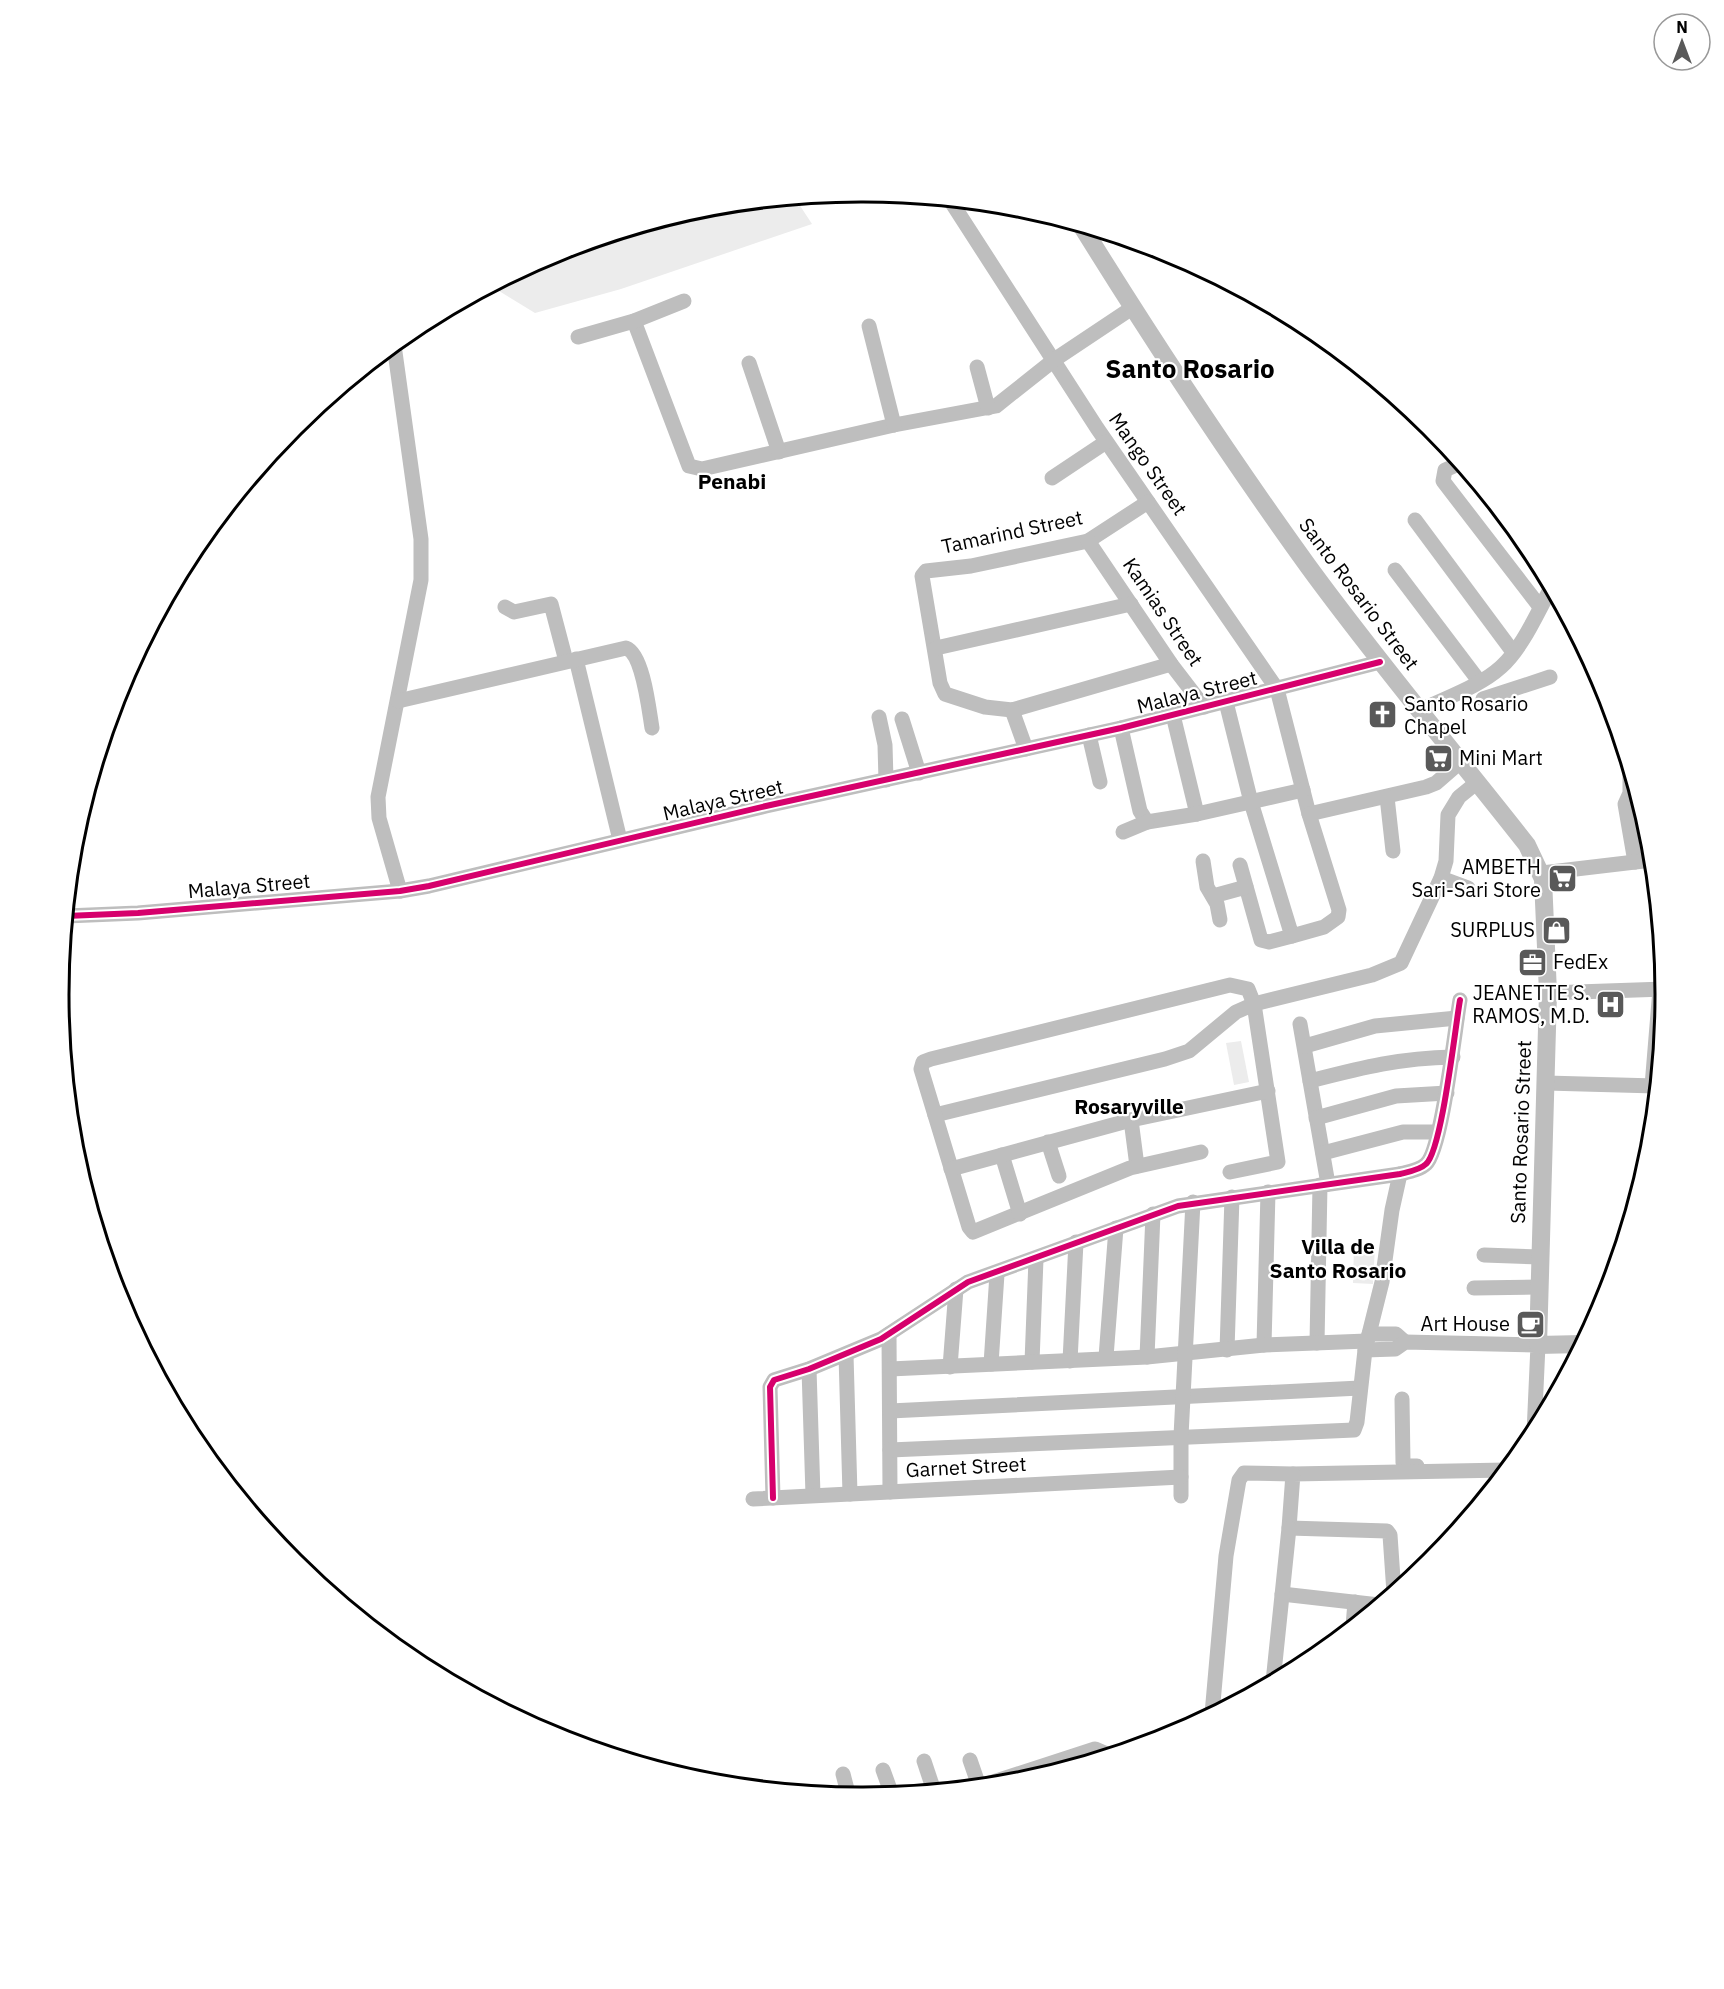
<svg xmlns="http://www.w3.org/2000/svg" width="1724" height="1989" viewBox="0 0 1724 1989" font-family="'IBM Plex Sans',sans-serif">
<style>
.green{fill:#ececec}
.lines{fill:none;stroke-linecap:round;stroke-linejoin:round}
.minor{stroke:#bebebe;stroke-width:15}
.major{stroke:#bebebe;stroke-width:18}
.cycleway-casing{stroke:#fff;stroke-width:10}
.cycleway{stroke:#d6006c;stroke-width:6}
.labels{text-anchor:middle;stroke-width:4.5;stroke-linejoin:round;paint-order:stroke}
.street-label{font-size:20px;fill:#000;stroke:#fff}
.poi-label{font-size:20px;fill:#000;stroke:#fff;text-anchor:end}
.neighbourhood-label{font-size:21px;font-weight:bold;fill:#000;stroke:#fff}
.district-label{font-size:26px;font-weight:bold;fill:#000;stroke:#fff}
.rim{fill:none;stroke:#000;stroke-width:3}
</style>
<rect width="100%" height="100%" fill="#fff"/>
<g class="green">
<path d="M 795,198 L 812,224 L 621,289 L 535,313 L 491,286 L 555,252 L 706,206 Z"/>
<path d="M 1241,1041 L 1249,1082 L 1234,1085 L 1226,1043 Z"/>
<path d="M 1354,1246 L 1375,1246 L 1373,1284 L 1353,1283 Z"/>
</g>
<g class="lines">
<g class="minor">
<path d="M 950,200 L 1097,428 L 1277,689 L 1309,814"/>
<path d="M 634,321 L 689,466 L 702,469 L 894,425 L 996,406 L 1054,360 L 1132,308"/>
<path d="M 869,326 L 894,425"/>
<path d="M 578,337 L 634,321 L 684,301"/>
<path d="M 394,345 L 421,539 L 421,580 L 378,797 L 379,818 L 400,891"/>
<path d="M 749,363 L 779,452"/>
<path d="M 977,367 L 988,408"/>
<path d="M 1461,463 L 1445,470 L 1443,481 L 1540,607"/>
<path d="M 1052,478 L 1106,442"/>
<path d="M 1148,502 L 1088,541 L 971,566 L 926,571 L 922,576 L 940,683 L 945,694 L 985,707 L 1012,710 L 1171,664"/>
<path d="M 1415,520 L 1513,652"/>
<path d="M 1088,541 L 1171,664 L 1204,707"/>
<path d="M 1395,570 L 1479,681"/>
<path d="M 505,607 L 514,612 L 551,604 L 566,661"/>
<path d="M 936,648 L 1131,604"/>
<path d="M 576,659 L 620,840"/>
<path d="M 1483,699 L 1550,677"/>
<path d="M 398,701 L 626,648 C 643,654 649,710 652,728"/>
<path d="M 1226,702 L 1251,802 L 1292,936 L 1324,927 L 1338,917 L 1339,910 L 1309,814 L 1426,787 L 1436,783 L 1459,763"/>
<path d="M 1012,710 L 1026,749"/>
<path d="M 1419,711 C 1445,698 1479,687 1501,667 C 1523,647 1537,613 1551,588"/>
<path d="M 1173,715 L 1197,814"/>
<path d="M 879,717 L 885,745 L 886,780"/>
<path d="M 902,719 L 919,773"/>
<path d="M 1121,728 L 1140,811 L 1147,822 L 1197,814 L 1303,790"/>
<path d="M 1089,735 L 1100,782"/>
<path d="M 1630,773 L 1630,793 L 1625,804 L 1635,862"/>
<path d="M 1387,797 L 1393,851"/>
<path d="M 1123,832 L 1147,822"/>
<path d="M 1203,861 L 1207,887 L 1217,904 L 1220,920"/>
<path d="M 1240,865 L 1261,940 L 1269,942 L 1292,936"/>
<path d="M 1542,873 L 1652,860"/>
<path d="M 1441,878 L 1468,888"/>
<path d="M 1213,896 L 1246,887"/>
<path d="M 66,916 L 138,913 L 400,891 L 429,886 L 766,806 L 1121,728 L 1380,662"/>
<path d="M 1548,993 L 1665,989"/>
<path d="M 1300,1024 L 1328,1184"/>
<path d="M 1305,1046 L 1375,1026 L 1457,1018"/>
<path d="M 1310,1081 C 1361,1068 1399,1058 1453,1057"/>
<path d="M 1546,1083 L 1656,1086"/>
<path d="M 1652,1086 L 1660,989"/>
<path d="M 935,1115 L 1165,1059 L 1189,1051 L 1236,1012 L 1254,1004 L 1372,975 L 1401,963 L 1441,878 L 1446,861 L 1448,815 L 1459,797 L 1475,784"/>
<path d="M 1316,1118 L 1396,1096 L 1447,1093"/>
<path d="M 1131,1120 L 1137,1166"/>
<path d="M 1048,1142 L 1059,1176"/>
<path d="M 1201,1152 L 1130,1168 L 973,1232 L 969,1227 L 921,1069 L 923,1062 L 931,1059 L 1230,985 L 1248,989 L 1254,1004 L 1278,1162 L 1230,1172"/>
<path d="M 1323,1153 L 1403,1132 L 1437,1132"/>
<path d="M 1002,1155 L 1020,1214"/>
<path d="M 951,1169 L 1131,1120 L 1268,1091"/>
<path d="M 1484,1255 L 1540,1257"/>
<path d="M 1474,1288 L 1539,1287"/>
<path d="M 889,1334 L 890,1492"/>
<path d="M 1369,1334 L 1396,1334 L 1405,1342"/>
<path d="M 1317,1343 L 1320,1185"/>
<path d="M 1264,1345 L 1268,1192"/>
<path d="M 1227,1350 L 1232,1197"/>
<path d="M 1365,1350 L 1395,1349 L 1405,1342 L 1538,1345 L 1534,1433"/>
<path d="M 846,1355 L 850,1494"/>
<path d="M 1106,1357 L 1116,1228"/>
<path d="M 1147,1357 L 1153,1214"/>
<path d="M 1070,1361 L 1076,1242"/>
<path d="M 1032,1362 L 1036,1259"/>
<path d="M 991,1364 L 997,1274"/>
<path d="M 950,1367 L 956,1289"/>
<path d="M 809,1369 L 813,1495"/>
<path d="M 890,1369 L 1147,1357 L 1264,1345 L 1367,1341"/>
<path d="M 1402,1399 L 1403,1463 L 1407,1466 L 1417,1466"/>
<path d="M 890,1411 L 1360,1388"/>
<path d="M 890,1450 L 1354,1430 L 1357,1422 L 1365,1350 L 1382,1282 L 1392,1210 L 1400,1174"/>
<path d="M 1181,1496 L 1181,1436 L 1193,1202"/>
<path d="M 773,1498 L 770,1387 L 774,1380 L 809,1369 L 881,1339 L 968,1282 L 1178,1206 L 1400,1174 C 1408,1172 1420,1170 1426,1164 C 1442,1150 1455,1028 1460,1000"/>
<path d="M 753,1499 L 1181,1477"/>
<path d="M 1394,1593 L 1390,1535 L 1387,1531 L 1289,1528 L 1293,1474 L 1506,1470"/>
<path d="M 1282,1594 L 1379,1605"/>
<path d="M 1353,1626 L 1355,1602"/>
<path d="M 1273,1682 L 1289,1528"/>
<path d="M 1212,1714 L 1226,1556 L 1239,1480 L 1244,1473 L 1293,1474"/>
<path d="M 970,1760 L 979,1786"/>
<path d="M 924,1761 L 934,1791"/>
<path d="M 883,1770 L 892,1795"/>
<path d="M 843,1774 L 849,1797"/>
<path d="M 978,1787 L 1095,1749 L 1109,1755"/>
</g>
<path class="major" d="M 1081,225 C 1153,341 1228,455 1308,566 C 1378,662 1454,752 1527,845 L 1543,879 L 1548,993 L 1538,1345 L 1582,1344"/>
<defs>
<g id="cycleway">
<path d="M 66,916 L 138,913 L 400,891 L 429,886 L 766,806 L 1121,728 L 1380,662"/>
<path d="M 773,1498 L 770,1387 L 774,1380 L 809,1369 L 881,1339 L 968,1282 L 1178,1206 L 1400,1174 C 1408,1172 1420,1170 1426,1164 C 1442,1150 1455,1028 1460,1000"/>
</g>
</defs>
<use href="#cycleway" class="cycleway-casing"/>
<use href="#cycleway" class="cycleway"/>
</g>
<defs>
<symbol id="church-square" viewBox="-11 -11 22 22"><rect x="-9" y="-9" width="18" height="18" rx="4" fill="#595959" stroke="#fff"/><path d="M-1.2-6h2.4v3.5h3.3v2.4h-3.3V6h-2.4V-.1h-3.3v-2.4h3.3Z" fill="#fff"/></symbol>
<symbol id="supermarket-square" viewBox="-11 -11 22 22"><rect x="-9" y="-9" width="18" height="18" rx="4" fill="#595959" stroke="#fff"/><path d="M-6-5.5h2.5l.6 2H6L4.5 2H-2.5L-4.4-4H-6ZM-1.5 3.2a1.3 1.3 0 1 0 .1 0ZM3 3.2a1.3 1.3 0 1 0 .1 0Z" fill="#fff"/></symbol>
<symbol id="shop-square" viewBox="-11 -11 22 22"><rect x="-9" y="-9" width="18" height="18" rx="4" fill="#595959" stroke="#fff"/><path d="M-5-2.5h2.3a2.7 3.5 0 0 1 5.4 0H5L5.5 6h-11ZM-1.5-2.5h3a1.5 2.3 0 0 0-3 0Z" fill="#fff"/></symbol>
<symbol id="office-square" viewBox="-11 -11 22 22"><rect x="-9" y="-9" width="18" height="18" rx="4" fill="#595959" stroke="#fff"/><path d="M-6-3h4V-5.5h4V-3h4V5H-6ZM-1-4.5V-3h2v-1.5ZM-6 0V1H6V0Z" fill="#fff"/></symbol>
<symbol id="hospital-square" viewBox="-11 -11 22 22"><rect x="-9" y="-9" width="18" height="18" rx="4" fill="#595959" stroke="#fff"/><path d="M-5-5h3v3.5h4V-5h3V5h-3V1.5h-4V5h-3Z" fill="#fff"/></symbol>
<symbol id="cafe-square" viewBox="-11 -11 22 22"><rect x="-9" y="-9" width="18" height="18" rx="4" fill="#595959" stroke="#fff"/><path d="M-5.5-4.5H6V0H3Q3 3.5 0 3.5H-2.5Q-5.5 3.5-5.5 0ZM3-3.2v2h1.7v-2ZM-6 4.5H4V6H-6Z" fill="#fff"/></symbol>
</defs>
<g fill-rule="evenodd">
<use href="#church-square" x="1366" y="698" width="33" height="33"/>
<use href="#supermarket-square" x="1422" y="742" width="33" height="33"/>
<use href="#supermarket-square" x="1546" y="862" width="33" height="33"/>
<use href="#shop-square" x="1540" y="914" width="33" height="33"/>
<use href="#office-square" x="1516" y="946" width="33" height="33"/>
<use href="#hospital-square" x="1594" y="988" width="33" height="33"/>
<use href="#cafe-square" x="1514" y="1308" width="33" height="33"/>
</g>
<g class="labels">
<g class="street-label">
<text transform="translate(1148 464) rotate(55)" y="7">Mango Street</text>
<text transform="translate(1012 532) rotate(-12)" y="7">Tamarind Street</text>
<text transform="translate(1359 594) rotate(53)" y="7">Santo Rosario Street</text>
<text transform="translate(1163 612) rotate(56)" y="7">Kamias Street</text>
<text transform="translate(1197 692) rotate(-14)" y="7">Malaya Street</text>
<text transform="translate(723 800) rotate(-13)" y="7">Malaya Street</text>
<text transform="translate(249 886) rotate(-5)" y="7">Malaya Street</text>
<text transform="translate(1521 1132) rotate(-88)" y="7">Santo Rosario Street</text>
<text transform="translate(966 1467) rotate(-3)" y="7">Garnet Street</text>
</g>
<g class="poi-label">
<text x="1404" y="711" text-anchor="start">Santo Rosario<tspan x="1404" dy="23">Chapel</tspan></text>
<text x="1459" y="765" text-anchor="start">Mini Mart</text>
<text x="1541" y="874">AMBETH<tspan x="1541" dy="23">Sari-Sari Store</tspan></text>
<text x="1535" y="937">SURPLUS</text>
<text x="1553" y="969" text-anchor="start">FedEx</text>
<text x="1590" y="1000">JEANETTE S.<tspan x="1590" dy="23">RAMOS, M.D.</tspan></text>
<text x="1510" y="1331">Art House</text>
</g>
<g class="neighbourhood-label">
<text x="732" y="489">Penabi</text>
<text x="1129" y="1114">Rosaryville</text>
<text x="1338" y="1254">Villa de<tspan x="1338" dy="24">Santo Rosario</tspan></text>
</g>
<g class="district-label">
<text x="1190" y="378">Santo Rosario</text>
</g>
</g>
<path d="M0 0H1724V1989H0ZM861 202H863A792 792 0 0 1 1655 994V995A792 792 0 0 1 863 1787H861A792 792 0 0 1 69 995V994A792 792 0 0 1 861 202Z" fill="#fff" fill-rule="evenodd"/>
<path class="rim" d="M861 202H863A792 792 0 0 1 1655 994V995A792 792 0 0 1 863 1787H861A792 792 0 0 1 69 995V994A792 792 0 0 1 861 202Z"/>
<g transform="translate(1682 42)"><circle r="28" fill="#ffffff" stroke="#999999" stroke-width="1.5"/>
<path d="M0-4.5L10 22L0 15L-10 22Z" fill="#595959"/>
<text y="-9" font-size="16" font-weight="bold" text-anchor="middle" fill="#000000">N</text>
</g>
</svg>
